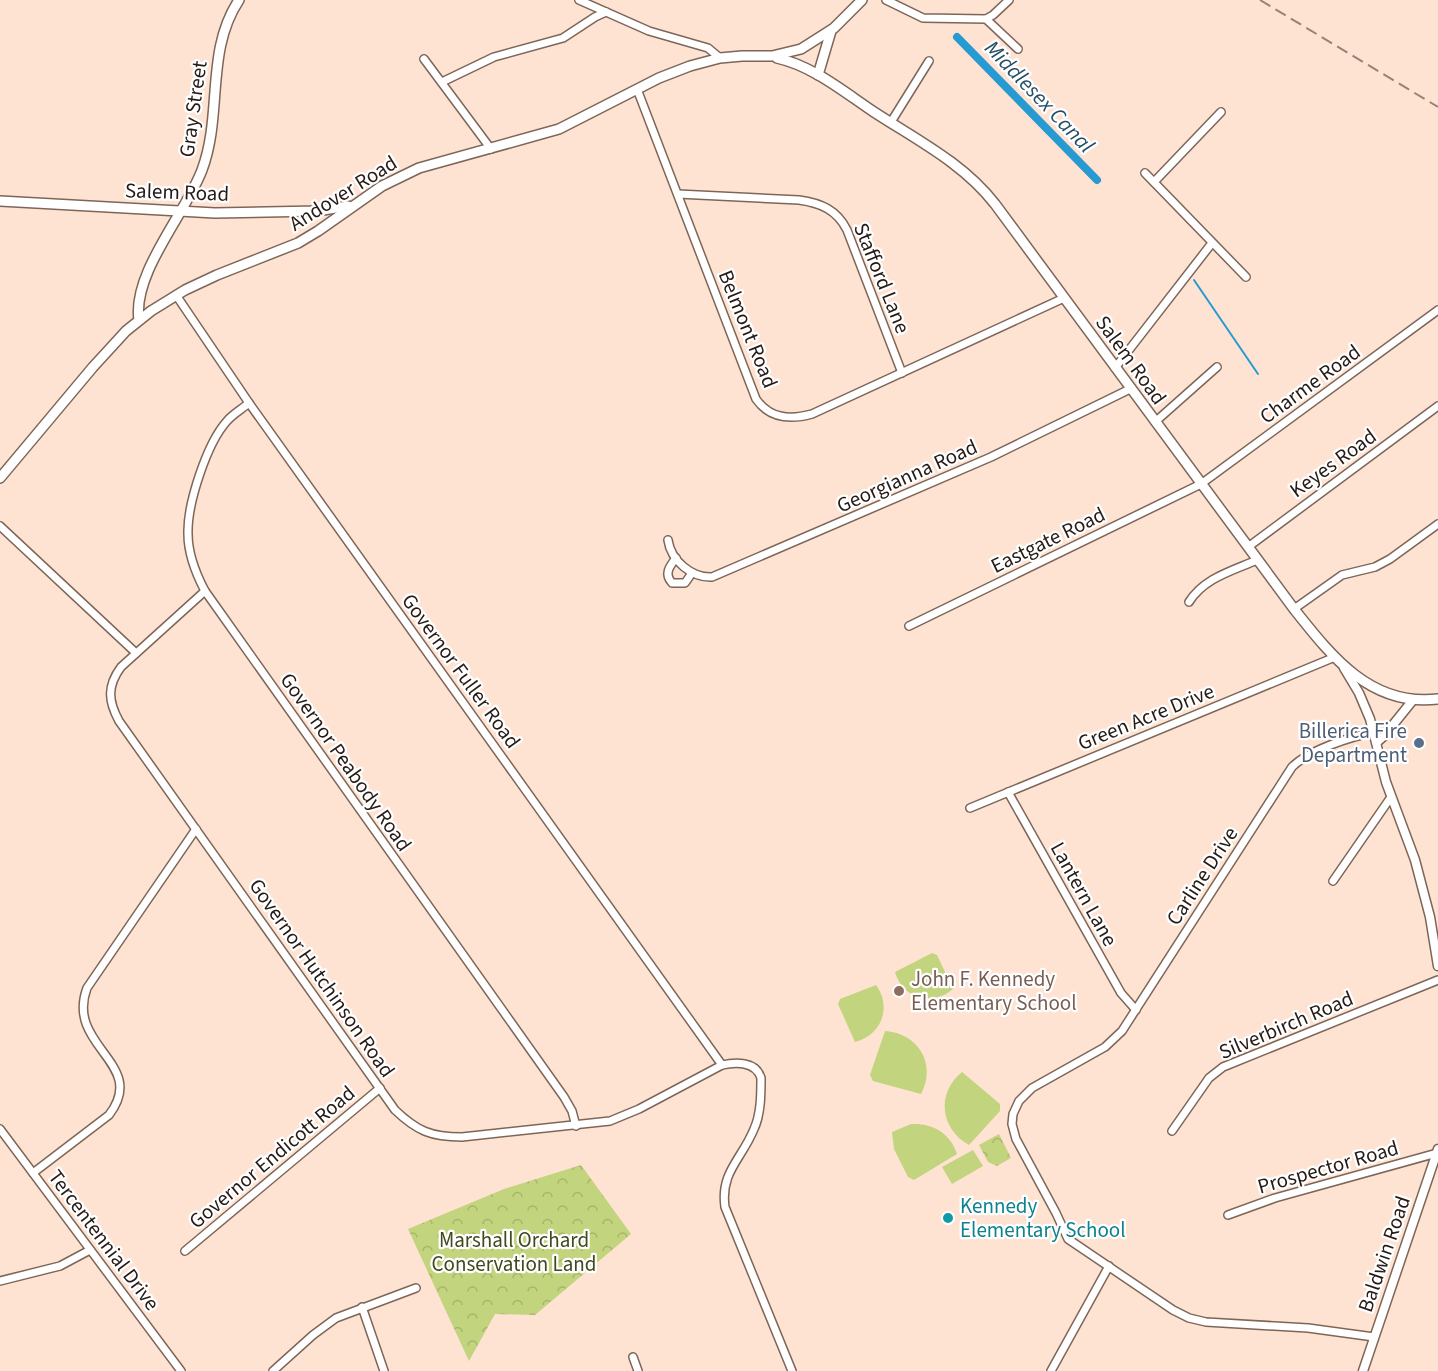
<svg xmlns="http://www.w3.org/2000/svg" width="1438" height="1371" viewBox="0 0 1438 1371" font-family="'Source Sans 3',sans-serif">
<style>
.park{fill:url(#park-crowns)}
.pitch{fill:#c2d47d}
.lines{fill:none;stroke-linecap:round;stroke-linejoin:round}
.stream{stroke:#279ad2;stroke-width:2}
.canal{stroke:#279ad2;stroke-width:8}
.minor-casing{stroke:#7d6658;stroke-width:10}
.tertiary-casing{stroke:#7d6658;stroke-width:11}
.secondary-casing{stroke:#7d6658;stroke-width:12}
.minor{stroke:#fff;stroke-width:7}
.tertiary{stroke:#fff;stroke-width:8}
.secondary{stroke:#fff;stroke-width:9}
.rail{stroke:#958278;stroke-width:2;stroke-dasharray:12 6;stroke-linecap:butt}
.service-dot{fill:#5c6f8a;stroke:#fff;stroke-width:2}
.education-dot{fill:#8d6e63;stroke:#fff;stroke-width:2}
.culture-dot{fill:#0f9aa8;stroke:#fff;stroke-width:2}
.labels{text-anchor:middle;stroke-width:4.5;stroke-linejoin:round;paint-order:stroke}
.street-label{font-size:21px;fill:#251b16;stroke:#fff}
.service-label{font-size:21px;fill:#4e5e75;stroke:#fff;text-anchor:end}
.education-label{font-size:21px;fill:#785e54;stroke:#fff;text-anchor:start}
.culture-label{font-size:21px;fill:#0d838f;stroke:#fff;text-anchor:start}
.park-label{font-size:21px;fill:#40491f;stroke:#fff}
.water-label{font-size:22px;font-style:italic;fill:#244f67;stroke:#fff}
</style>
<defs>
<pattern id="park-crowns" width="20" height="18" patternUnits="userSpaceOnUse" patternTransform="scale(1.5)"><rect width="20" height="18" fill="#c2d47d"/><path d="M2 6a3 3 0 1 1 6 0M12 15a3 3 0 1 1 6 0" fill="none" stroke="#a7b56b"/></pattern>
</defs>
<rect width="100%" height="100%" fill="#fee3d3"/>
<g class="park">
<path d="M 999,1134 L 1011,1158 L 997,1166 L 988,1162 L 979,1145 Z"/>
<path d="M 581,1165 L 631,1234 L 535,1315 L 495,1314 L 469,1361 L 408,1229 L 504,1189 Z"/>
</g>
<g class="pitch">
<path d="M 932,953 L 937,955 L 953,989 C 932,1007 903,999 895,972 Z"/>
<path d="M 876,985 C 892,1007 882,1035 855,1042 L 838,1004 L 840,999 Z"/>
<path d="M 885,1031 C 918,1033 937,1064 921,1094 L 873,1081 L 870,1075 Z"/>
<path d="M 962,1072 L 1000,1104 L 1000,1111 L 969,1145 C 940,1129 936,1093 962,1072 Z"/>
<path d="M 911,1124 C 933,1123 950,1133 957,1154 L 914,1180 L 908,1177 L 894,1149 L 892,1132 Z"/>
<path d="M 973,1150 L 983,1166 L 952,1184 L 942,1167 Z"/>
</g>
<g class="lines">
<path class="stream" d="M 1194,280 L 1258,374"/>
<path class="canal" d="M 957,37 L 1097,180"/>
<defs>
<g id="minor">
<path d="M 579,0 L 649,31 L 708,48 L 720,58"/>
<path d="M 886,0 L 923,18 L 986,19 L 1018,49"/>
<path d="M 986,19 L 993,15 L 1009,0"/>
<path d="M 424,59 L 491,149"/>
<path d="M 442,82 L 494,57 L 563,38 L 595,17 L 606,12"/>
<path d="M 637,89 L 756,399 C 770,419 790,420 812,414 L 1064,298"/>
<path d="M 891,122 L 929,61"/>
<path d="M 1145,173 L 1246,277"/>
<path d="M 1154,182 L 1221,112"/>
<path d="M 678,194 L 799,200 C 821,203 837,210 847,230 L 902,373"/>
<path d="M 176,295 L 249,403 L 722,1065"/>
<path d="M 1115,368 L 1212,243"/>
<path d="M 249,403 C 242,409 233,414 227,421 C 207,443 187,504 188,534 C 188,554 196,574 205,591 L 564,1097 L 572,1111 L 576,1126"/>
<path d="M 1155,422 L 1217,367"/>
<path d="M 0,526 L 136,653"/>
<path d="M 668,540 C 671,561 692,578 712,577 L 991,457 L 1130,389"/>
<path d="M 1248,547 L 1438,406"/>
<path d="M 676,558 C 669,567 664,574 672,583 L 685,583 L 692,573"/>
<path d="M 205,591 L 121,667 C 107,686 108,701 119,721 L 395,1110 C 417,1131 431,1137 462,1137 L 610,1121 L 639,1109 L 722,1065 C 735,1062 756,1061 761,1078 C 761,1094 761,1114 754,1129 C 742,1159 720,1172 725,1207 L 792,1371"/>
<path d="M 1189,602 C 1204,578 1232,571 1257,560"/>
<path d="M 1294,609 L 1342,575 L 1375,567 L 1390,559 L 1438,524"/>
<path d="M 909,626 L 1201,484 L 1438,310"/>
<path d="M 1374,732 C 1350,737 1309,750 1292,767 L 1122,1031 L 1105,1047 L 1032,1088 L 1019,1101 L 1013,1114 L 1012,1124 L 1016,1139 L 1056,1213 L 1068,1239 L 1173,1310 L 1189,1318 L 1206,1322 L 1308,1328 L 1374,1337"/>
<path d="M 1008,792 L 1121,993 L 1136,1010"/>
<path d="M 970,808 L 1335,657"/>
<path d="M 1333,881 L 1391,797"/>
<path d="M 0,1129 L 181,1371"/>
<path d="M 1172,1131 L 1209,1078 L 1223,1067 L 1438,980"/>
<path d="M 33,1173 L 109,1115 C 149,1063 65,1047 87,988 L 196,829"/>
<path d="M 1228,1215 L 1275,1198 L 1437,1153"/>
<path d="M 185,1251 L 380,1088"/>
<path d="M 0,1281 L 60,1266 L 90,1250"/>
<path d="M 362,1307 L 384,1371"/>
<path d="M 633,1357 L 638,1371"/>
<path d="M 273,1371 L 313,1335 L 336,1318 L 416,1288"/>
<path d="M 1051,1371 L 1109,1266"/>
</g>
<g id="tertiary">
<path d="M 1344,668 L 1359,693 L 1370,719 L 1386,782 L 1415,860 L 1430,917 L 1438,966"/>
<path d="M 1377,742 L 1384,736 L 1413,700"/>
<path d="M 1363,1371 L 1438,1149"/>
</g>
<g id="secondary">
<path d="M 777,58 C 813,66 844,92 874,112 C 917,140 963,163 995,204 L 1294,609 C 1332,657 1371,707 1438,699"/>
<path d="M 818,75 L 831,31"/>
<path d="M 0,201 L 215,213 L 317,211 L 348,206"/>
<path d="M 139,320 C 132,273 186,213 202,170 C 223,114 205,51 239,0"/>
<path d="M 0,478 L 93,367 L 126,331 L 151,311 L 185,290 L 217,275 L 298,243 L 318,231 L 382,186 L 419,168 L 559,129 L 659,78 L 690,66 L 720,58 L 742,56 L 772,56 L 801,49 L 834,28 L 862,0"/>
</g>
</defs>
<use href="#minor" class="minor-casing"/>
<use href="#tertiary" class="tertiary-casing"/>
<use href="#secondary" class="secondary-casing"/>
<use href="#minor" class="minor"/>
<use href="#tertiary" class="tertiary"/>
<use href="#secondary" class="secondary"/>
<path class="rail" d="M 1260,0 L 1438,107"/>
</g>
<circle class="service-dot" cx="1419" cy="743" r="6"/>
<circle class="education-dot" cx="899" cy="991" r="6"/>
<circle class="culture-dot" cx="948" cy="1218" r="6"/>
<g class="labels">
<g class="street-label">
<text transform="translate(193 109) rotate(-82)" y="7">Gray Street</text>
<text transform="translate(177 192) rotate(2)" y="7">Salem Road</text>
<text transform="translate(343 193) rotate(-32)" y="7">Andover Road</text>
<text transform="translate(882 278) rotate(68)" y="7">Stafford Lane</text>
<text transform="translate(748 329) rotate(68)" y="7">Belmont Road</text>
<text transform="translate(1131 360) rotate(54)" y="7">Salem Road</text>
<text transform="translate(1310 384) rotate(-36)" y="7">Charme Road</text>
<text transform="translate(1333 463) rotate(-36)" y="7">Keyes Road</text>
<text transform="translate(907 476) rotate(-24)" y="7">Georgianna Road</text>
<text transform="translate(1048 540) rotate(-26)" y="7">Eastgate Road</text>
<text transform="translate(461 671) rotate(54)" y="7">Governor Fuller Road</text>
<text transform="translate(1146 717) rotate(-22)" y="7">Green Acre Drive</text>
<text transform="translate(346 762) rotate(55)" y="7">Governor Peabody Road</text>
<text transform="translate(1202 876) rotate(-57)" y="7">Carline Drive</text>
<text transform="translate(1084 894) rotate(61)" y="7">Lantern Lane</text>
<text transform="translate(322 978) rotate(55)" y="7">Governor Hutchinson Road</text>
<text transform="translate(1286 1025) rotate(-23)" y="7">Silverbirch Road</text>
<text transform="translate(272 1157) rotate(-40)" y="7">Governor Endicott Road</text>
<text transform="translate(1328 1167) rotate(-16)" y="7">Prospector Road</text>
<text transform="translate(104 1240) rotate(53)" y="7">Tercentennial Drive</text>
<text transform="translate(1384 1254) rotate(-71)" y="7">Baldwin Road</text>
</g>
<g class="service-label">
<text x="1407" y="738">Billerica Fire<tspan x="1407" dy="24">Department</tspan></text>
</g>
<g class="education-label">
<text x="911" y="986">John F. Kennedy<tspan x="911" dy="24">Elementary School</tspan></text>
</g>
<g class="culture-label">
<text x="960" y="1213">Kennedy<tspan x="960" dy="24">Elementary School</tspan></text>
</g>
<g class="park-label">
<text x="514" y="1247">Marshall Orchard<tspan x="514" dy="24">Conservation Land</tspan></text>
</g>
<g class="water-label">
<text transform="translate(1040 96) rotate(46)" y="8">Middlesex Canal</text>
</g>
</g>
</svg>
